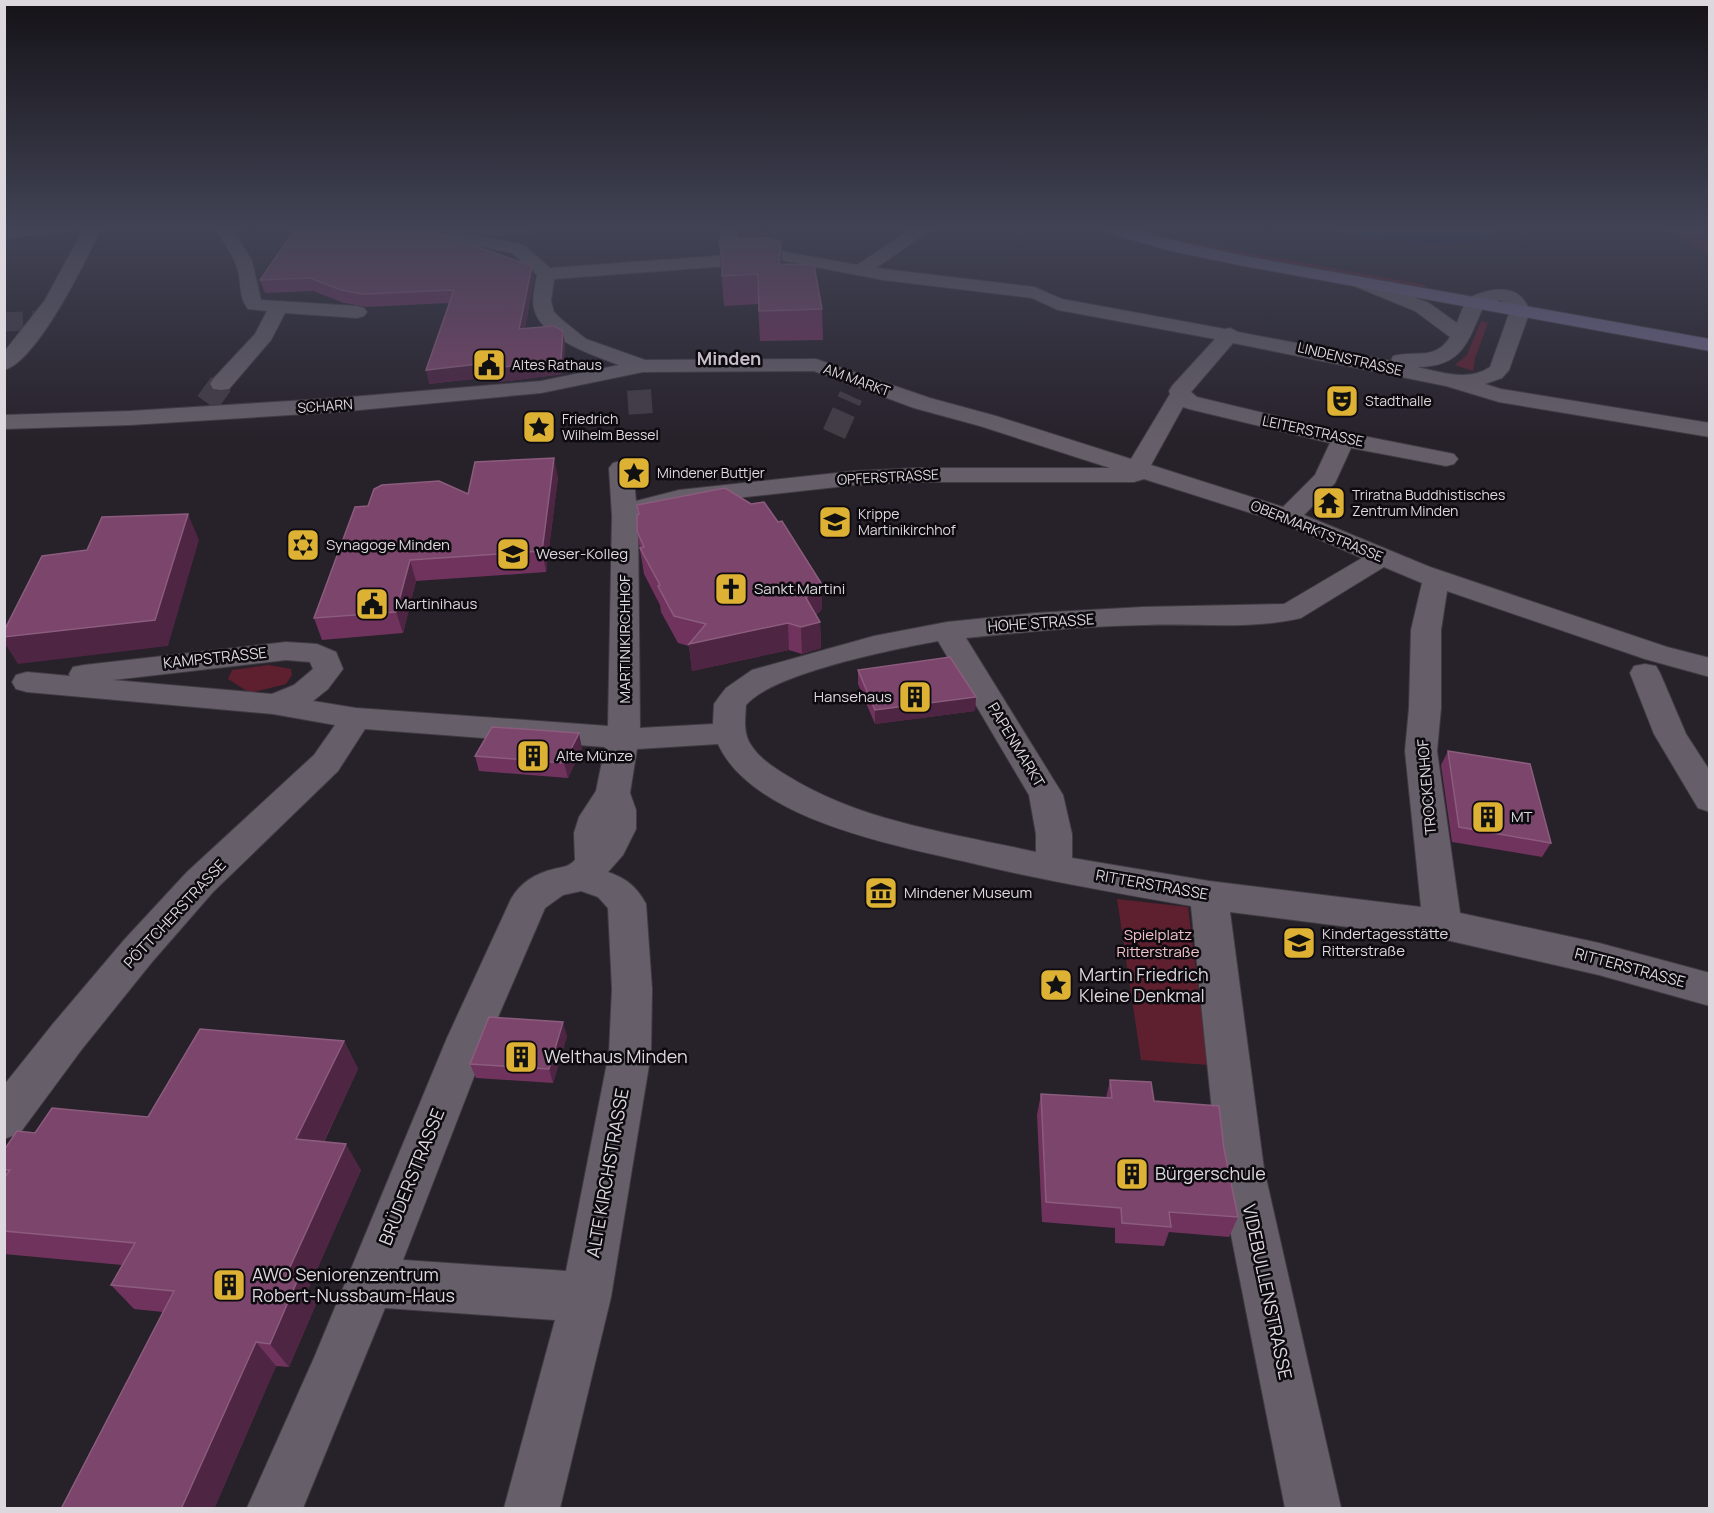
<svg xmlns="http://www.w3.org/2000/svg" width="1714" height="1513" viewBox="0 0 1714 1513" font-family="Manrope,sans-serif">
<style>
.green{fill:#5e1f2f}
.water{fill:#000b45}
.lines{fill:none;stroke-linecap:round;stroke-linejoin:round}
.street-tunnel-far1{stroke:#423c45;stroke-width:19;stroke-dasharray:19 10;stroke-linecap:butt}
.street-tunnel{stroke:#423c45;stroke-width:24;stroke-dasharray:24 12;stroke-linecap:butt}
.street-casing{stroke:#413b43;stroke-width:2}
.secondary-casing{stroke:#413b43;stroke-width:2}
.street{fill:#665f69;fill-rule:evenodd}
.secondary{fill:#6f6688;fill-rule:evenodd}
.wall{fill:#70335d}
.shaded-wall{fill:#4e2543}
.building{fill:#7c456b;stroke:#8b5c7d;stroke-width:1.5}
.labels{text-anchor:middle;stroke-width:5;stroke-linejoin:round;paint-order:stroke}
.far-street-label{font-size:14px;fill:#dcd8de;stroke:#0e0b10}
.far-poi-label{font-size:14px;fill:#dcd8de;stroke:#0e0b10;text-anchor:start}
.poi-label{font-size:15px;fill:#dcd8de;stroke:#0e0b10;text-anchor:start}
.street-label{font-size:15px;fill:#dcd8de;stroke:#0e0b10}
.park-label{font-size:15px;fill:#f2c2c9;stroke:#0e0b10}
.far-district-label{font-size:18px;font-weight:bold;fill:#c6bdca;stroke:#0e0b10}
.near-poi-label{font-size:18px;fill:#dcd8de;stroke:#0e0b10;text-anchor:start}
.near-street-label{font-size:18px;fill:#dcd8de;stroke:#0e0b10}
</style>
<rect width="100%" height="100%" fill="#27212a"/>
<g class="green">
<path d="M 1665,228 L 1709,228 L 1709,254 Z"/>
<path d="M 1171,239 L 1426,285 L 1424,289 L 1168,241 Z"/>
<path d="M 1481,321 L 1488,323 L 1475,358 L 1473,371 L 1455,365 L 1467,355 Z"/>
<path d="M 269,665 L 291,669 L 292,675 L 286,684 L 250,693 L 228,679 L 232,670 Z"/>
<path d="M 1117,899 L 1188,907 L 1208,1065 L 1141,1060 Z"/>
</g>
<path class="water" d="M 1327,228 L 1514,228 C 1499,232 1484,239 1469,241 C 1423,247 1376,238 1330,231 Z"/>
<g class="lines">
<path class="street-tunnel-far1" d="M 4,322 L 40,320"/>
<g class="street-tunnel">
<path d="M 639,390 L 641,418"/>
<path d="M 207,403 L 221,384"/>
<path d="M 834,434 L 851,396"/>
</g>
<defs>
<g id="street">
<path d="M 4,228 L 69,228 L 61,233 L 4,238 Z"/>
<path d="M 84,228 L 101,228 C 87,259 37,362 4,370 L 4,352 L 45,300 Z"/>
<path d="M 215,228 L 232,228 L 252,261 L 261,300 L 357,306 L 364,308 L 367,312 L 364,316 L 357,318 L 285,313 L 271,340 L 229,389 L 221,390 L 213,389 L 210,384 L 213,379 L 255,334 L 267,311 L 248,309 C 238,296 242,283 237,267 C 232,253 223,241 215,228 Z"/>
<path d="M 441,228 L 458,228 L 462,232 L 524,245 L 550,268 L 744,254 L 739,250 L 742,246 L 748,245 L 857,265 L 913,228 L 933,228 L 876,268 L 1034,287 L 1062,299 L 1225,329 L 1230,328 L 1238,332 L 1391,361 L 1393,356 C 1415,350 1435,361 1450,337 L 1415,311 L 1354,286 L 1351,282 L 1354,278 L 1366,278 L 1429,303 L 1457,323 C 1460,315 1463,304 1470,298 C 1475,294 1482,293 1488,291 C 1508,287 1522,291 1530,311 L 1509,370 L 1502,378 L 1485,384 L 1501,389 L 1710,423 L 1710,437 L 1499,402 L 1446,386 L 1233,343 L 1191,392 L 1197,397 L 1343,432 L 1454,454 L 1458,459 L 1454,464 L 1446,466 L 1351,448 L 1335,483 L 1304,515 L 1430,567 L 1667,647 L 1710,658 L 1710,677 L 1645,659 L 1447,591 L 1441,630 L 1441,708 L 1437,751 L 1460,913 L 1599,943 L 1710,973 L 1710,1006 L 1599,975 L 1442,939 L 1230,912 L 1264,1169 L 1341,1508 L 1285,1508 L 1218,1169 L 1191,906 C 1116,893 1041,880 967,862 C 894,845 752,819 718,744 L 637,749 L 630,793 L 636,810 L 636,829 L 623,855 L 608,872 C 626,878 637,887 646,904 L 652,989 L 651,1053 L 611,1297 L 560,1508 L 504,1508 L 555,1320 L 385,1308 L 303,1508 L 247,1508 L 314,1358 L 447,1038 L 511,899 C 520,883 536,873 554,869 C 562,867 569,867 575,860 L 574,833 L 579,817 L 596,791 L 605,747 L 365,729 L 338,771 L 213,892 L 152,962 L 82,1049 L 20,1133 L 4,1139 L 4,1085 L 52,1025 L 124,940 L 187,872 L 314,755 L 335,725 L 273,714 L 27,692 L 16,689 L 12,682 L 16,675 L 27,672 L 70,676 L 69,674 L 73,667 L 84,665 L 286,642 L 317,644 L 336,652 L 343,669 L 328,689 L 313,701 L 356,708 L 608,726 L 612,516 L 609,468 L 613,463 L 621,461 L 629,463 L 633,468 L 636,501 L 679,490 L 855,471 L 918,468 L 1110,468 L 980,426 L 914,408 L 814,371 L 643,372 L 541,393 L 338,412 L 130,425 L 4,429 L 4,415 L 130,411 L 338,398 L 541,381 L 619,365 C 595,356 544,339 535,312 C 531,300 535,287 537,275 L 512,253 L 450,240 ZM 774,259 L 883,280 L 1032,298 L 1058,310 L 1215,339 L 1172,386 L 1169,391 L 1170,394 L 1131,459 L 996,416 L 930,398 L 816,359 L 645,360 L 586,339 L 561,319 L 554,312 L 551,301 L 554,279 L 766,263 ZM 1501,300 L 1508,306 L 1510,311 L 1490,367 C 1468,382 1440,372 1417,367 C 1462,367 1468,342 1483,307 ZM 1183,407 L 1189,409 L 1330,443 L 1315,475 L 1283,507 L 1151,465 ZM 1144,479 L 1279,522 L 1362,558 L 1284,604 L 1143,607 L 1035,613 L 947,622 L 874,636 L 752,670 L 726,688 L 719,697 L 714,704 L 713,724 L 640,728 L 638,520 L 681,504 L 855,485 L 918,482 L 1134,482 ZM 1384,567 L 1422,583 L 1411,630 L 1409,708 L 1405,751 L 1421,907 L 1209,881 L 1072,858 L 1072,834 L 1063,795 L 966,638 C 1025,632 1085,626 1145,625 C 1196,623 1251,630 1301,618 ZM 938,641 L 1029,795 L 1036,834 L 1036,852 C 951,833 861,822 786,775 C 773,767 759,758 751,745 C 743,733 745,719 746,705 C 773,673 895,649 938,641 ZM 286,660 L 310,662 L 313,669 L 294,685 L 272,694 L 113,680 ZM 581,891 L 598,897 L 608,908 L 612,989 L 609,1053 L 566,1271 L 403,1260 L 489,1038 L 545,908 L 563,895 Z"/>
<path d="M 721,228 L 737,228 L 736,234 L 741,245 L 738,249 L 726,249 L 720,234 Z"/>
<path d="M 1645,664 L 1656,666 L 1660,673 L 1686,734 L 1710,771 L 1710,812 L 1698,808 L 1654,734 L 1630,673 L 1634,666 Z"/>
</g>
<path id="secondary" d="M 1103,228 L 1131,228 L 1180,242 L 1244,256 L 1710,339 L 1710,351 L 1244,266 L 1171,251 L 1105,232 Z"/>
</defs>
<use href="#street" class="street-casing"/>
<use href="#secondary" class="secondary-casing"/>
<use href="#street" class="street"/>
<use href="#secondary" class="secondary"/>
</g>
<g class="wall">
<path d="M 296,228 L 534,278 L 525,328 L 563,331 L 565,344 L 563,374 L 499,382 L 498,376 L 429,384 L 449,303 L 366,307 L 344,303 L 313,291 L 265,293 L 260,280 Z"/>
<path d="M 461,228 L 528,228 L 529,233 L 495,237 L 463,230 Z"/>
<path d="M 719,240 L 781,242 L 782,264 L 822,309 L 823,340 L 760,341 L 758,304 L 724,306 Z"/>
<path d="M 558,477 L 546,572 L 416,581 L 403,633 L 322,640 L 314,618 L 468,494 Z"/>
<path d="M 637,505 L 821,583 L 822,609 L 816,615 L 820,622 L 821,648 L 802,654 L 789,650 L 692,671 L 689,646 L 678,643 L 661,612 L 660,605 L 644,574 L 637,531 L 638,515 Z"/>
<path d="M 858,670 L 976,697 L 975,711 L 875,724 L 858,684 Z"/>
<path d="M 582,748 L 568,778 L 479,771 L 475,756 Z"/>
<path d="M 1448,751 L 1551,843 L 1542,857 L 1452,842 L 1441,765 Z"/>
<path d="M 567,1036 L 553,1083 L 476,1078 L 470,1064 Z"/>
<path d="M 344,1041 L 358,1069 L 324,1142 L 361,1170 L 307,1292 L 316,1304 L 289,1367 L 276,1366 L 214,1509 L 61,1509 L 163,1312 L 134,1309 L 111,1285 L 122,1265 L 4,1254 L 4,1150 L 35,1133 L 148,1117 Z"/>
<path d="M 1110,1080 L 1154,1101 L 1224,1149 L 1238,1217 L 1229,1237 L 1169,1232 L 1164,1246 L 1115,1243 L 1115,1228 L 1042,1222 L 1037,1115 L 1041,1094 L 1106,1098 Z"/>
</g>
<g class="shaded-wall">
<path d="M 494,228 L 528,228 L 529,233 L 495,237 Z"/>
<path d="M 781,242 L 783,270 L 779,264 Z"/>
<path d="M 532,266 L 534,278 L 522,342 L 519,329 Z"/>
<path d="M 563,331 L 565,344 L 563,374 L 499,382 L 498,376 L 429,384 L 426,370 Z"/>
<path d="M 554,458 L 558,477 L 546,572 L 542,551 Z"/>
<path d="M 188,514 L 199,540 L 168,646 L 18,664 L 4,642 L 4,637 Z"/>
<path d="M 410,560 L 416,581 L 403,633 L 396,612 Z"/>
<path d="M 821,583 L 822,609 L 806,624 L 806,598 Z"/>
<path d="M 820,622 L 821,648 L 802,654 L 801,627 Z"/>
<path d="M 788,623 L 789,650 L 692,671 L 689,644 Z"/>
<path d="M 976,697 L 975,711 L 875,724 L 875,710 Z"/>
<path d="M 579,733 L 582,748 L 568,778 L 564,763 Z"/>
<path d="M 563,1022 L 567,1036 L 553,1083 L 549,1069 Z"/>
<path d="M 344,1041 L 358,1069 L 312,1166 L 296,1139 Z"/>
<path d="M 346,1144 L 361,1170 L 307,1292 L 316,1304 L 289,1367 L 270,1344 L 285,1278 Z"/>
<path d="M 256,1342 L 276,1366 L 214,1509 L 181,1509 Z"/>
</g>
<g class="building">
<path d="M 296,228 L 423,228 L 532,266 L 519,329 L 554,326 L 563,331 L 561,360 L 496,368 L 496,362 L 426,370 L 454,290 L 363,294 L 341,290 L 310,278 L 260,280 Z"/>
<path d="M 767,238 L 781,242 L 779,264 L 814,265 L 822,309 L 759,311 L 758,274 L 722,276 L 723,262 L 719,240 Z"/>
<path d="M 554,458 L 542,551 L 410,560 L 396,612 L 314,618 L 355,507 L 368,506 L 374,489 L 382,485 L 439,481 L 468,494 L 475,462 Z"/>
<path d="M 725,488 L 751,504 L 764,502 L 778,522 L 782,521 L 821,583 L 806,598 L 820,622 L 801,627 L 788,623 L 689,644 L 706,624 L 674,616 L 658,586 L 660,585 L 640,548 L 644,547 L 637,531 L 637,515 L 639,514 L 637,505 Z"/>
<path d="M 188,514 L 155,620 L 4,637 L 4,631 L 42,556 L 87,550 L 102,517 Z"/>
<path d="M 950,657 L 976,697 L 875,710 L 858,670 Z"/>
<path d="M 492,727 L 579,733 L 564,763 L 475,756 Z"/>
<path d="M 1448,751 L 1530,764 L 1551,843 L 1459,827 Z"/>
<path d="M 489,1017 L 563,1022 L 549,1069 L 470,1064 Z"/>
<path d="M 200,1029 L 344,1041 L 296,1139 L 346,1144 L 285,1278 L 298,1279 L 270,1344 L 256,1342 L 181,1509 L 61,1509 L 174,1291 L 111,1285 L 135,1243 L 4,1231 L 4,1178 L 10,1170 L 4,1170 L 4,1150 L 17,1131 L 35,1133 L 52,1108 L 148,1117 Z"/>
<path d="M 1110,1080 L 1151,1082 L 1154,1101 L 1219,1106 L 1224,1149 L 1238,1217 L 1169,1212 L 1171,1227 L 1122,1223 L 1121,1208 L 1046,1202 L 1041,1094 L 1112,1098 Z"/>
</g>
<linearGradient id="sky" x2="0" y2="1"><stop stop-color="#151217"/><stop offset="0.52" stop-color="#414355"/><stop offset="1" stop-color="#414355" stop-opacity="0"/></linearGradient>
<rect width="1714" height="440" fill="url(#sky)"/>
<defs>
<symbol id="civic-square" viewBox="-11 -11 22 22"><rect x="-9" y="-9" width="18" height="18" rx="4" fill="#ddb133" stroke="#0e0b10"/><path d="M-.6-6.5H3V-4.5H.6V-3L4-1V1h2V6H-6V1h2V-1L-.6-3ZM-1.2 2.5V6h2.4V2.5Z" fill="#111"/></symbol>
<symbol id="theatre-square" viewBox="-11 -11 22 22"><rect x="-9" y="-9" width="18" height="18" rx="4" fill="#ddb133" stroke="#0e0b10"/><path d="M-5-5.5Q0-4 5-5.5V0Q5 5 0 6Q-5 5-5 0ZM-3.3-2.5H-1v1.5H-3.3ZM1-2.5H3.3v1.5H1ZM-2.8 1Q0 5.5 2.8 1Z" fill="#111"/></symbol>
<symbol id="sight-square" viewBox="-11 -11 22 22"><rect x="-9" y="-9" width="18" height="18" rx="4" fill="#ddb133" stroke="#0e0b10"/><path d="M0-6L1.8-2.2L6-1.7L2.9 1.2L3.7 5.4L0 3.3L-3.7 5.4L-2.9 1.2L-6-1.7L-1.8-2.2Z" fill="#111"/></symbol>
<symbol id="temple-square" viewBox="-11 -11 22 22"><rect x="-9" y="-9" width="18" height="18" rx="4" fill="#ddb133" stroke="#0e0b10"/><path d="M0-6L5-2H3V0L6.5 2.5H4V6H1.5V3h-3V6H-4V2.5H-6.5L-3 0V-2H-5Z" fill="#111"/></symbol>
<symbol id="school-square" viewBox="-11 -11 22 22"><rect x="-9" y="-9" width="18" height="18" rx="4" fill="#ddb133" stroke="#0e0b10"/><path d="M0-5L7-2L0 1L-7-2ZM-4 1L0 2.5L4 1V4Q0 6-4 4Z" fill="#111"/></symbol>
<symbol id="synagogue-square" viewBox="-11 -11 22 22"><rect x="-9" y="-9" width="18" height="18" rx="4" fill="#ddb133" stroke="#0e0b10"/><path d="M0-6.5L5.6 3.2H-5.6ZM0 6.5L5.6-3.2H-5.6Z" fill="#111"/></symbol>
<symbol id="church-square" viewBox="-11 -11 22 22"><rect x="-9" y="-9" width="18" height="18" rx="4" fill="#ddb133" stroke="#0e0b10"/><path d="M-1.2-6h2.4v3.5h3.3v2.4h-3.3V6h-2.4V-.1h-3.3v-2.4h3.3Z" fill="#111"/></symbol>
<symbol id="building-square" viewBox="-11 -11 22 22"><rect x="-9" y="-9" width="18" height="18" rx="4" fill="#ddb133" stroke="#0e0b10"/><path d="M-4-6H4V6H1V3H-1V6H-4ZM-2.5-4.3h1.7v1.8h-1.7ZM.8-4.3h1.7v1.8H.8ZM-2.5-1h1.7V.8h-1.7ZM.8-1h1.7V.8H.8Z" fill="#111"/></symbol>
<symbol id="museum-square" viewBox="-11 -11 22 22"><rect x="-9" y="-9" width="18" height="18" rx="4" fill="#ddb133" stroke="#0e0b10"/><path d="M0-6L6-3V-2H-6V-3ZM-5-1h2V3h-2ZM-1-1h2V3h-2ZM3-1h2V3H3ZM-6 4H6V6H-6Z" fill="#111"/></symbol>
</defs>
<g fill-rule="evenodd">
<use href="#civic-square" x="470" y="346" width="38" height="38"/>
<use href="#theatre-square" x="1323" y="382" width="38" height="38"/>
<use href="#sight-square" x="520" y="408" width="38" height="38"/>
<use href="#sight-square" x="615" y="454" width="38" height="38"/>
<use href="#temple-square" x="1310" y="484" width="38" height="38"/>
<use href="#school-square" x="816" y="503" width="38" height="38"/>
<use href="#synagogue-square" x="284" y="526" width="38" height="38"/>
<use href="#school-square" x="494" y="535" width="38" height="38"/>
<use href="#church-square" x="712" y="570" width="38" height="38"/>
<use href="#civic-square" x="353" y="585" width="38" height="38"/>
<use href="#building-square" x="896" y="678" width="38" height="38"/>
<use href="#building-square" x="514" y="737" width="38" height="38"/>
<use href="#building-square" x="1469" y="798" width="38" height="38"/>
<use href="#museum-square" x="862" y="874" width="38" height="38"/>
<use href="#school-square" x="1280" y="924" width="38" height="38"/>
<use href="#sight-square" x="1037" y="966" width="38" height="38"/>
<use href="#building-square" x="502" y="1038" width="38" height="38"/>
<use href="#building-square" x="1113" y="1155" width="38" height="38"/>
<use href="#building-square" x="210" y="1266" width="38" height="38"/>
</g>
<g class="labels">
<g class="far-street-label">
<text transform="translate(1350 359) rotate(13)" y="5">LINDENSTRASSE</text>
<text transform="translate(857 380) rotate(20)" y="5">AM MARKT</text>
<text transform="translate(325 406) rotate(-4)" y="5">SCHARN</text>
<text transform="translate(1313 431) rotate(12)" y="5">LEITERSTRASSE</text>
<text transform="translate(888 477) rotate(-3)" y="5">OPFERSTRASSE</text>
<text transform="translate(1317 531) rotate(22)" y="5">OBERMARKTSTRASSE</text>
</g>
<g class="far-poi-label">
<text x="512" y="370">Altes Rathaus</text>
<text x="1365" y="406">Stadthalle</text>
<text x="562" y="424">Friedrich<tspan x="562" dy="16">Wilhelm Bessel</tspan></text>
<text x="657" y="478">Mindener Buttjer</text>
<text x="1352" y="500">Triratna Buddhistisches<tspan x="1352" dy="16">Zentrum Minden</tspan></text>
<text x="858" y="519">Krippe<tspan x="858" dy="16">Martinikirchhof</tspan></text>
</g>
<g class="poi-label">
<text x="326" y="550">Synagoge Minden</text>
<text x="536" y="559">Weser-Kolleg</text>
<text x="754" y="594">Sankt Martini</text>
<text x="395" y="609">Martinihaus</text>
<text x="892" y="702" text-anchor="end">Hansehaus</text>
<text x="556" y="761">Alte Münze</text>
<text x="1511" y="822">MT</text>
<text x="904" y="898">Mindener Museum</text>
<text x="1322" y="939">Kindertagesstätte<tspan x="1322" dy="17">Ritterstraße</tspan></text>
</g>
<g class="street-label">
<text transform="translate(1041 623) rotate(-4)" y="5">HOHE STRASSE</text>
<text transform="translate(625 639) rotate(-90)" y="5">MARTINIKIRCHHOF</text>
<text transform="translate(215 658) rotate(-6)" y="5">KAMPSTRASSE</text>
<text transform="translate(1016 745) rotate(59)" y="5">PAPENMARKT</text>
<text transform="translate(1427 787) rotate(-95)" y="5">TROCKENHOF</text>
<text transform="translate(1152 885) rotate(10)" y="5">RITTERSTRASSE</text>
<text transform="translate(175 914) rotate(-47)" y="5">PÖTTCHERSTRASSE</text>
<text transform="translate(1630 968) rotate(15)" y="5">RITTERSTRASSE</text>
</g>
<g class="park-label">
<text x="1158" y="940">Spielplatz<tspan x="1158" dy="17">Ritterstraße</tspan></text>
</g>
<g class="far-district-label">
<text x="729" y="365">Minden</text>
</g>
<g class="near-poi-label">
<text x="1079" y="981">Martin Friedrich<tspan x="1079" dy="21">Kleine Denkmal</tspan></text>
<text x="544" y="1063">Welthaus Minden</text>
<text x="1155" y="1180">Bürgerschule</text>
<text x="252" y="1281">AWO Seniorenzentrum<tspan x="252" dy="21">Robert-Nussbaum-Haus</tspan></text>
</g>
<g class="near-street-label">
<text transform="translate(608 1173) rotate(-80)" y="6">ALTE KIRCHSTRASSE</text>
<text transform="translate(412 1177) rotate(-68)" y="6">BRÜDERSTRASSE</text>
<text transform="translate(1267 1292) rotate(78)" y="6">VIDEBULLENSTRASSE</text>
</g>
</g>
<rect width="1714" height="1513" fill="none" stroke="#dcd8de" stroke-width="12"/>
</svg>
